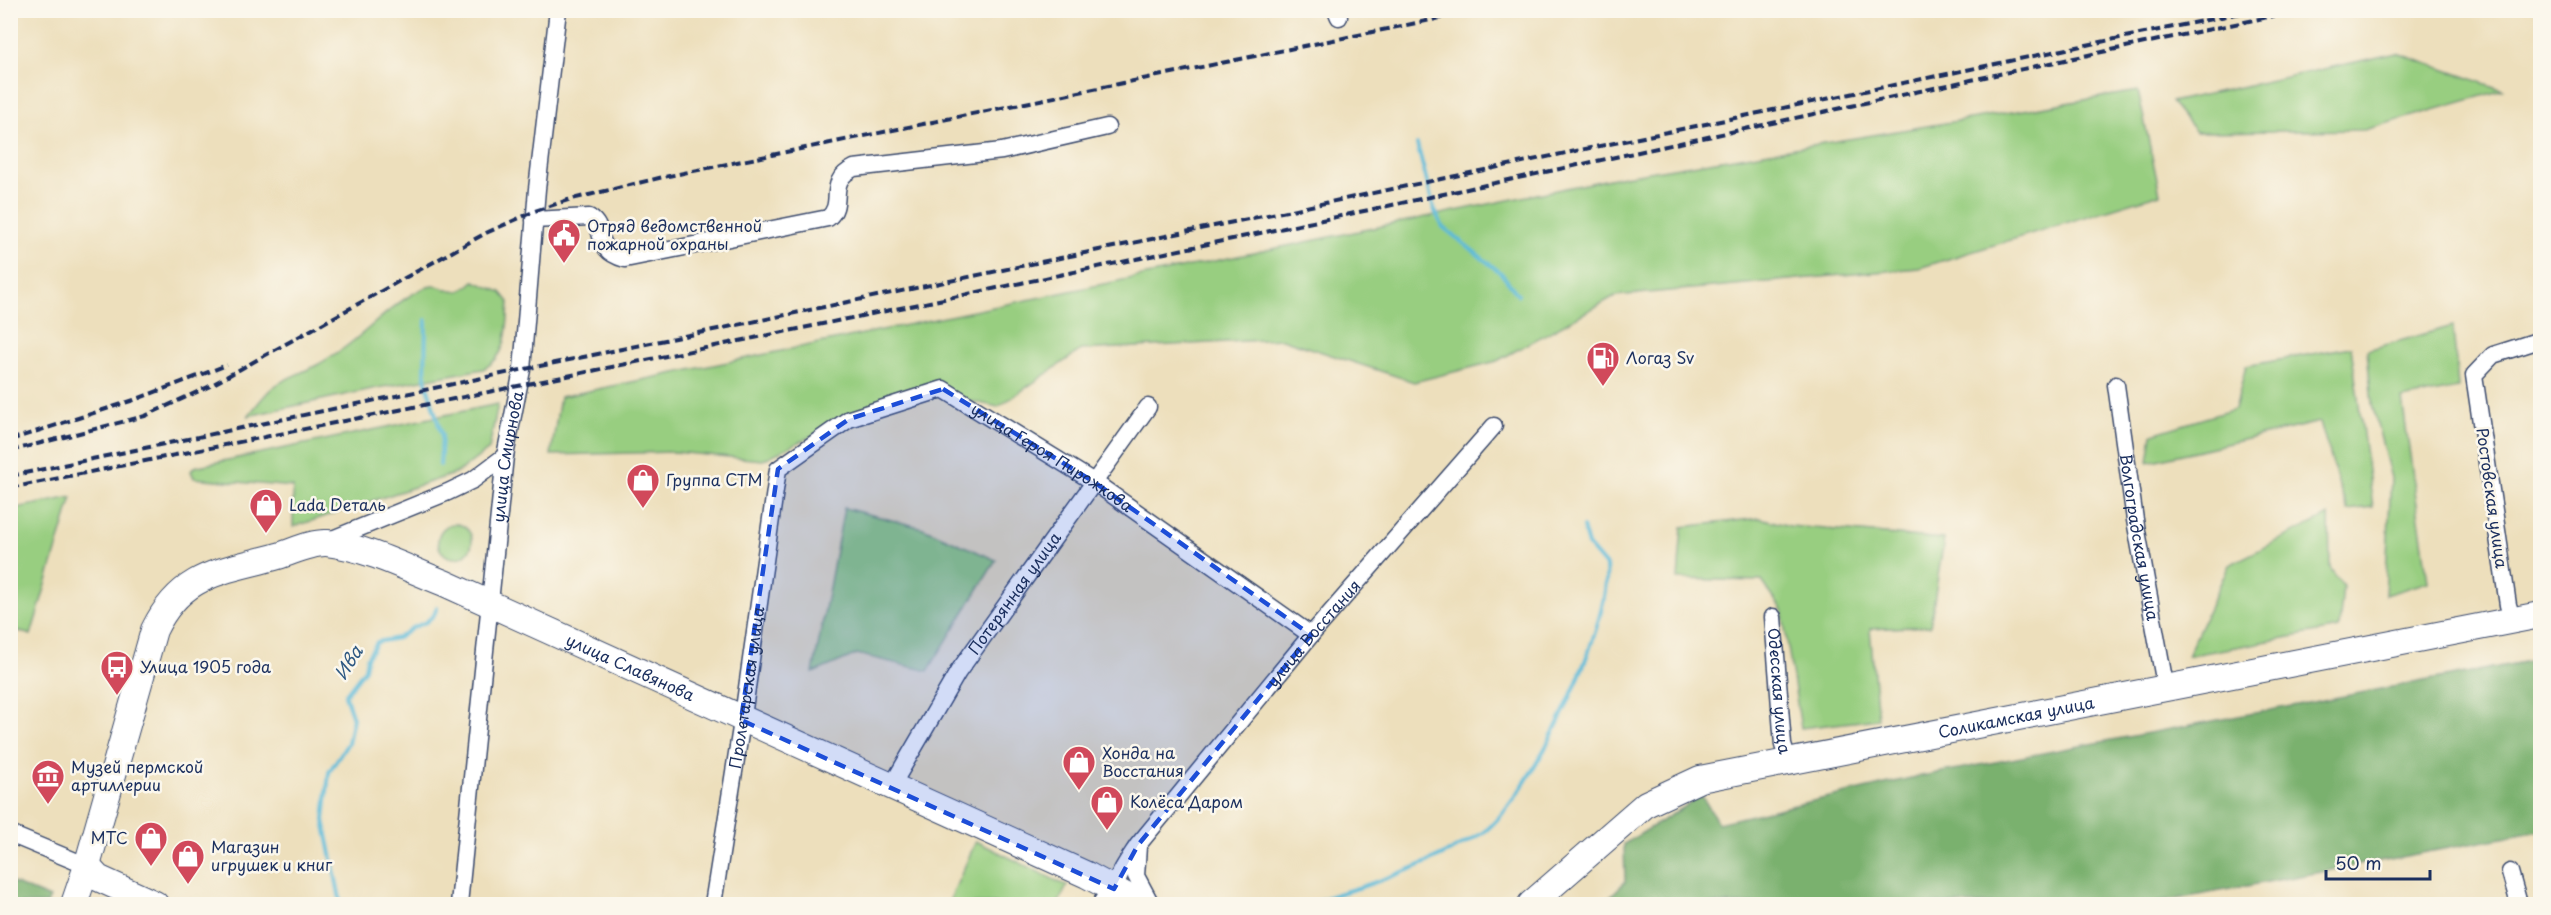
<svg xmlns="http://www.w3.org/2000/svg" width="2551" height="915" viewBox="0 0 2551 915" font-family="'Playpen Sans',sans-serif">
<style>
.green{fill:#98ce80;stroke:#5a7e6f;stroke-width:1.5}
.forest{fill:#7ab16e;stroke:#4a7066;stroke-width:1.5}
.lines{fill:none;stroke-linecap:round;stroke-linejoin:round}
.stream{stroke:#5abad8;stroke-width:4}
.street-casing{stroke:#3a496c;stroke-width:19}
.secondary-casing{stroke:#3a496c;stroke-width:25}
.primary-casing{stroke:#3a496c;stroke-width:28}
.street{stroke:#fff;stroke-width:16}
.secondary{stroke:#fff;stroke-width:22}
.primary{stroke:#fff;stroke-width:26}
.rail{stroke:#1b2f5e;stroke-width:4;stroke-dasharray:9 4.5;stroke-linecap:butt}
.marked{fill:#1d4ed8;fill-opacity:0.2;stroke:#1d4ed8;stroke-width:4.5;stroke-dasharray:12 8;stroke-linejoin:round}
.labels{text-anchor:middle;stroke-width:5;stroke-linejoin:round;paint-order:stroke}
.poi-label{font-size:16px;fill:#1b2f5e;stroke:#fbf7ec;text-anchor:start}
.street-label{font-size:16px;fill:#1b2f5e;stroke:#fbf7ec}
.water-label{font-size:18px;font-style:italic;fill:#2e5983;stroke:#fbf7ec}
</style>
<rect width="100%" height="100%" fill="#fbf7ec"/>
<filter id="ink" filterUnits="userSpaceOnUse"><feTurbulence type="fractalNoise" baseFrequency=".0167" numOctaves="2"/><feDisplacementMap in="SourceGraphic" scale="12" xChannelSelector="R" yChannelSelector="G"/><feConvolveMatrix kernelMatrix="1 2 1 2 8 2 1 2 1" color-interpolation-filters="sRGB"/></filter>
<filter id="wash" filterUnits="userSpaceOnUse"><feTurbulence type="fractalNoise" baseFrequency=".008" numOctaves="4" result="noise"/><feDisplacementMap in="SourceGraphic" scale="24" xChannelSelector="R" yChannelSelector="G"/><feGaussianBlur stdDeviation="1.35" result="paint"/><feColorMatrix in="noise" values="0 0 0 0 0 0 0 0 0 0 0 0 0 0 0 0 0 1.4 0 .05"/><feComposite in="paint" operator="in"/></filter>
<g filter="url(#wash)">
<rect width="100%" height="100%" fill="#eddfbc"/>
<g class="green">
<path d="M 2397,53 L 2503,90 L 2364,130 L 2196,132 L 2171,102 Z"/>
<path d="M 2138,91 L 2160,194 L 1919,268 L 1615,296 L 1497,361 L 1414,382 L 1282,339 L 1081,350 L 998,407 L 909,388 L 763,460 L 674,452 L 551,455 L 560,397 L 1619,177 Z"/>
<path d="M 474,281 L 501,292 L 509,302 C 507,328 509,356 483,369 L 372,389 L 248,416 C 256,406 263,396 272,388 C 286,377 302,373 317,365 C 326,360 335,354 344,348 C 368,331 398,298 425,288 C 447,279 449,305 474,281 Z"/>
<path d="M 2453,326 L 2458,388 L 2402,399 L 2428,582 L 2385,595 L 2391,478 L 2372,404 L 2367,350 Z"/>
<path d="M 2351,347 L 2373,507 L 2348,510 L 2342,495 L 2320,422 L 2148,462 L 2152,434 L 2235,409 L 2246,366 Z"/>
<path d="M 498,404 L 489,449 L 457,473 L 293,527 L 293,487 L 194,478 L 191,471 L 194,467 Z"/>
<path d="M 72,497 L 31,635 L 11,629 L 11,509 Z"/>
<path d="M 844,508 L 923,528 L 996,560 L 928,671 L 857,654 L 813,673 Z"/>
<path d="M 2329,515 L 2330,568 L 2343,586 L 2339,628 L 2187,656 L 2229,565 Z"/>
<path d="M 1760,518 L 1790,526 L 1944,539 L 1930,626 L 1870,629 L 1878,719 L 1801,728 L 1782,610 L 1762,581 L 1678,579 L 1682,527 Z"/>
<circle cx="455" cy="541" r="17"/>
<path d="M 976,841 L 1067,886 L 1058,904 L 948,904 Z"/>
</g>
<g class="forest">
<path d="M 2540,659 L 2540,831 L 2151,904 L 1602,904 L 1625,882 L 1624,844 L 1702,796 L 1718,823 L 1911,778 Z"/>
<path d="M 10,882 L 11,882 L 50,898 L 47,904 L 11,904 Z"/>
</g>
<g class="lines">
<g class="stream">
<path d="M 1417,144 L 1434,209 L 1443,227 L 1501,273 L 1518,295"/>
<path d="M 426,320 L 425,378 L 442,436 L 440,465"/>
<path d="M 341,904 L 324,820 L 329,772 L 348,743 L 353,718 L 345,695 L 365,669 L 367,658 L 377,642 L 398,638 L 412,628 L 426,622 L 434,615 L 437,607"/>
<path d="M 1314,904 C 1328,895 1345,892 1361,887 C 1394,876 1428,864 1458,847 C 1467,842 1478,837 1485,831 C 1533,793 1612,627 1606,566 L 1588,545 L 1583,527"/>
</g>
</g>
</g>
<g filter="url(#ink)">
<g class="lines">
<defs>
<g id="street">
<path d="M 1336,10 L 1339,17"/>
<path d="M 534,220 L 589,217 C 609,230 591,249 625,259 L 828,218 C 846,203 825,182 854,168 L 1002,151 L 1107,127"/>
<path id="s1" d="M 2116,385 L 2135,520 L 2166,690"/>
<path d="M 325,542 L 448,492 L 473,480 L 505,456"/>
<path id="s2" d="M 1773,617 L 1783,745 L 1788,761"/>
<path d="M 2513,621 L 2508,605 L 2474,375 L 2493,355 L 2540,340"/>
<path id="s3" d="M 891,787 L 958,672 L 1148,407"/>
<path d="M 10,834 L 87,866"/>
<path d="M 1138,846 L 1136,876 L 1151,904"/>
<path d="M 2510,872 L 2519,904"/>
<path id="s4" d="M 1114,897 C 1115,877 1127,862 1138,845 L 1311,635 L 1494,426"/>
<path id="s5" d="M 459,904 L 505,456 L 522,370 L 537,189 L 558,10"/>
<path id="s6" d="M 713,904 L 744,709 L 778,469 L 849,419 L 943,389 L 1094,482 L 1311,635"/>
</g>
<path id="secondary" d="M 1104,904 L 1114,889"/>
<g id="primary">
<path d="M 87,866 L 98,878 L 155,904"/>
<path id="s7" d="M 74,904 L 87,866 L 154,630 C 182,572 222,572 278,556 C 292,552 312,542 327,543 C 368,548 406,568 444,583 L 1087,875 L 1141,904"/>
<path id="s8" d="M 1531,904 L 1646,804 L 1700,779 L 2540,615"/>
</g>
</defs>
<use href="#street" class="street-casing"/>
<use href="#secondary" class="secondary-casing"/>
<use href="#primary" class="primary-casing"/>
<use href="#street" class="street"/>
<use href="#secondary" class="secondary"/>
<use href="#primary" class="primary"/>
<g class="rail">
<path d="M 10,440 L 134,400 L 227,365"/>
<path d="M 10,451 L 145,416 L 208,387 L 486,233 L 535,211 L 568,200 L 659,178 L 1480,10"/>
<path d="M 10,476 L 2255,10"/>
<path d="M 10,488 C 380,414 749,340 1117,263 C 1513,181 1907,92 2302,10"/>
</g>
</g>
</g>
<path class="marked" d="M 943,389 L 1094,482 L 1311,635 L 1138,845 L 1114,889 L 741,720 L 778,469 L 849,419 Z"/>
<defs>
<symbol id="civic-pin" viewBox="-11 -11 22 30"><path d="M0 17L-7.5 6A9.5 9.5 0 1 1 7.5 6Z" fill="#d1495b" stroke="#fbf7ec"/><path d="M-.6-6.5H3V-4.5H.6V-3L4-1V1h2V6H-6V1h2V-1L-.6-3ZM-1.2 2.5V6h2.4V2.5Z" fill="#fff"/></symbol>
<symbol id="fuel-pin" viewBox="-11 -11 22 30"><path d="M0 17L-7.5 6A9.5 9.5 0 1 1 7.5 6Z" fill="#d1495b" stroke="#fbf7ec"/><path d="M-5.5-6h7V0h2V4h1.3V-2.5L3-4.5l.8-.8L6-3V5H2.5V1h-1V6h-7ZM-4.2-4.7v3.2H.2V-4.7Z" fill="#fff"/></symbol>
<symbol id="shop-pin" viewBox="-11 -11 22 30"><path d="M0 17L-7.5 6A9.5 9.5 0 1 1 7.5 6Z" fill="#d1495b" stroke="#fbf7ec"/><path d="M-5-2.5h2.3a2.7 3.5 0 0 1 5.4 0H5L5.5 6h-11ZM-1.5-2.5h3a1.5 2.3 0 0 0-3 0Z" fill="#fff"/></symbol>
<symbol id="bus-pin" viewBox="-11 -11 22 30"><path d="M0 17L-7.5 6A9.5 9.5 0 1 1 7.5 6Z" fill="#d1495b" stroke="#fbf7ec"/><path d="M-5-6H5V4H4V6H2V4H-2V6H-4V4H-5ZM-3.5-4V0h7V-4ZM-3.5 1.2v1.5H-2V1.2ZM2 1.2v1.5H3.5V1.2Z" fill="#fff"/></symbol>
<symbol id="museum-pin" viewBox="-11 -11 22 30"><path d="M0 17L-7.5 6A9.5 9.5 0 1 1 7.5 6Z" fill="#d1495b" stroke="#fbf7ec"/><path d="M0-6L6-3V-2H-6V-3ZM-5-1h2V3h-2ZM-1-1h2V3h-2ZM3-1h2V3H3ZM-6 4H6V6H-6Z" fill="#fff"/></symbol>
</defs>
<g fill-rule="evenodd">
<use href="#civic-pin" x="545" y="216" width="38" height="52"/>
<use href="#fuel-pin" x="1584" y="339" width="38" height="52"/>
<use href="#shop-pin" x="624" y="461" width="38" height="52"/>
<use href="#shop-pin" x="247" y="486" width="38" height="52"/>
<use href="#bus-pin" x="98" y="648" width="38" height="52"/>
<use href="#shop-pin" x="1060" y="743" width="38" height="52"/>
<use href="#museum-pin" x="29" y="757" width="38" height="52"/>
<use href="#shop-pin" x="1088" y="783" width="38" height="52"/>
<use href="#shop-pin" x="132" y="819" width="38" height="52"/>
<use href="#shop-pin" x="169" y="837" width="38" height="52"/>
</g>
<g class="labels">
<g class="poi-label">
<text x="587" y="232">Отряд ведомственной<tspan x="587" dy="18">пожарной охраны</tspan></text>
<text x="1626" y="364">Логаз Sv</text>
<text x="666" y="486">Группа СТМ</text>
<text x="289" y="511">Lada Dеталь</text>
<text x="140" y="673">Улица 1905 года</text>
<text x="1102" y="759">Хонда на<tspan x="1102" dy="18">Восстания</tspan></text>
<text x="71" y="773">Музей пермской<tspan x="71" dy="18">артиллерии</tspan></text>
<text x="1130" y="808">Колёса Даром</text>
<text x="128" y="844" text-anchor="end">МТС</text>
<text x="211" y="853">Магазин<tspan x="211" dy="18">игрушек и книг</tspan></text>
</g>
<g class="street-label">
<text dy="6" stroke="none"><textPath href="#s5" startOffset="450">улица Смирнова</textPath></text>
<text dy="6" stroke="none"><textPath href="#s6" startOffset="754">улица Героя Пирожкова</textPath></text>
<text transform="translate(2492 498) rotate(82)" y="6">Ростовская улица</text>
<text dy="6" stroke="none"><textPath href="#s1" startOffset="154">Волгоградская улица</textPath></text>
<text dy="6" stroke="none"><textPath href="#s3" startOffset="230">Потерянная улица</textPath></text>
<text dy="6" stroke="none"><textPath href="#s4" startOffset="333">улица Восстания</textPath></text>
<text dy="6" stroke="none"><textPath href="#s7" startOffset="816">улица Славянова</textPath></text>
<text dy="6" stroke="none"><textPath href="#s6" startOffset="219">Пролетарская улица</textPath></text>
<text dy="6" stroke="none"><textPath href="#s2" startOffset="74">Одесская улица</textPath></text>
<text dy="6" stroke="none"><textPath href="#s8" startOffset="534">Соликамская улица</textPath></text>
</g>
<g class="water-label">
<text transform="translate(349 663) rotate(-58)" y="6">Ива</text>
</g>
</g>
<rect width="2551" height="915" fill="none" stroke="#fbf7ec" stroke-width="36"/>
<path d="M2326 870v9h104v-9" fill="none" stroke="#1b2f5e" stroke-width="3"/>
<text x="2335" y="870" font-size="18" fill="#1b2f5e" stroke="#fbf7ec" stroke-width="4.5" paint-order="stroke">50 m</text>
</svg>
